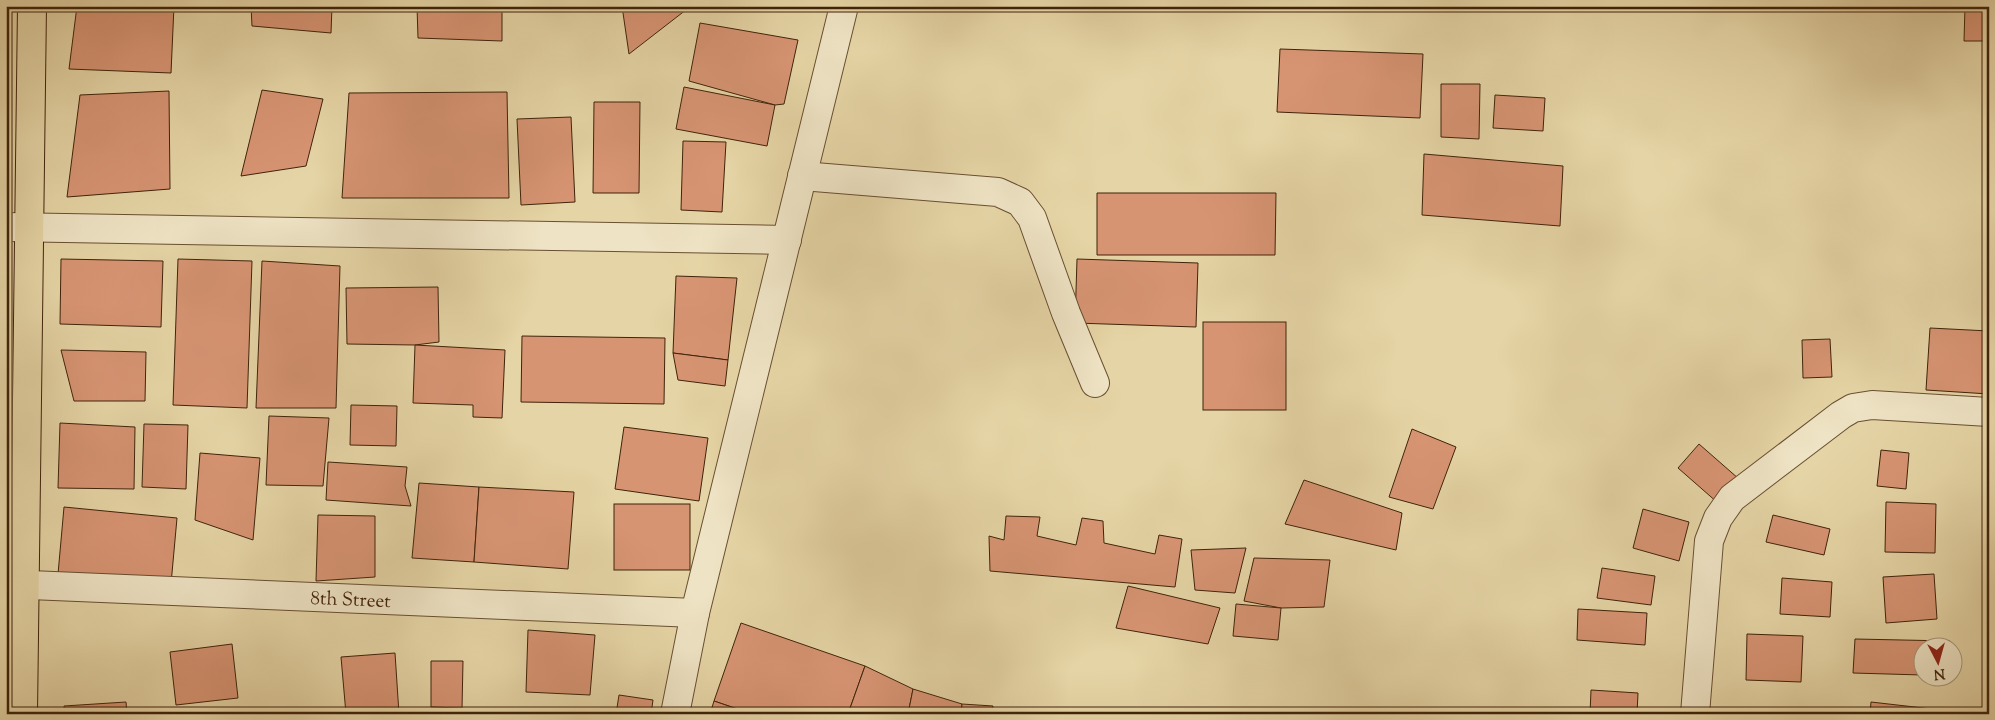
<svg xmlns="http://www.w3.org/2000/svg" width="1995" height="720" viewBox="0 0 1995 720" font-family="'Sorts Mill Goudy',serif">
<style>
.building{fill:#d79473;stroke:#40230a}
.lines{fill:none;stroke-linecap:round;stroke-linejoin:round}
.minor-casing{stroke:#694f31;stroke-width:30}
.major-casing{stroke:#40230a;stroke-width:30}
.minor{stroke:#eee3c4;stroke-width:28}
.major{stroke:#e5d4a5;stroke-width:28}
.labels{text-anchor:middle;stroke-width:5;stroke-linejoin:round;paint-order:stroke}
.street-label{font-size:19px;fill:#40230a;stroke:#eee3c4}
</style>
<rect width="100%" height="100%" fill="#e5d4a5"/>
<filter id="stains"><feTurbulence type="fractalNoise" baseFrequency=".004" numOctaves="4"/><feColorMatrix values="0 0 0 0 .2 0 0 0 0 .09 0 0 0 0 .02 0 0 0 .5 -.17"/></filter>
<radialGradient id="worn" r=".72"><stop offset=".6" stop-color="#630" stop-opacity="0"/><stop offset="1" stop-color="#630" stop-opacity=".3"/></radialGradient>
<g class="building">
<path d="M 77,6 L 174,6 L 171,73 L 69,69 Z"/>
<path d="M 251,6 L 332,6 L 331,33 L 252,26 Z"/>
<path d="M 417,6 L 502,6 L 502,41 L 418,38 Z"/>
<path d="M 622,6 L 691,6 L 629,54 Z"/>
<path d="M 1965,6 L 1989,6 L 1989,41 L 1964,41 Z"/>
<path d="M 700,23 L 798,40 L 784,104 L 775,105 L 689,81 Z"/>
<path d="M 1280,49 L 1423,54 L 1420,118 L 1277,112 Z"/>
<path d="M 1441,84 L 1480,84 L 1479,139 L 1441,137 Z"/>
<path d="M 684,87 L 775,105 L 767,146 L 676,129 Z"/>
<path d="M 262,90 L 323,99 L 306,166 L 241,176 Z"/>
<path d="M 169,91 L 170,189 L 67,197 L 80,95 Z"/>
<path d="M 507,92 L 509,198 L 342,198 L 349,93 Z"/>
<path d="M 1495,95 L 1545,98 L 1543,131 L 1493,128 Z"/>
<path d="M 594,102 L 640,102 L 639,193 L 593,193 Z"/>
<path d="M 571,117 L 575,202 L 521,205 L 517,119 Z"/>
<path d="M 683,141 L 726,142 L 722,212 L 681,210 Z"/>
<path d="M 1424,154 L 1563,166 L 1560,226 L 1422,215 Z"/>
<path d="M 1097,193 L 1276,193 L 1275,255 L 1097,255 Z"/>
<path d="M 61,259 L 163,261 L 161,327 L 60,324 Z"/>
<path d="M 178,259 L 252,261 L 247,408 L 173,405 Z"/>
<path d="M 1077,259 L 1198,263 L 1196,327 L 1075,323 Z"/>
<path d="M 262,261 L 340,266 L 336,408 L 256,408 Z"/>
<path d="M 676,276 L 737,278 L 728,360 L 673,353 Z"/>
<path d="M 438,287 L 439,342 L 415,345 L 347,344 L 346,288 Z"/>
<rect x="1203" y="322" width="83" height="88"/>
<path d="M 1930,328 L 1989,331 L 1989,394 L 1926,390 Z"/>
<path d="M 522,336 L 665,338 L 664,404 L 521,402 Z"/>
<path d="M 1830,339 L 1832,377 L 1803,378 L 1802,340 Z"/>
<path d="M 415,345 L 505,350 L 502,418 L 473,417 L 473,405 L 413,403 Z"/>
<path d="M 61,350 L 146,352 L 145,401 L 74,401 Z"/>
<path d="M 673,353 L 728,360 L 725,386 L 678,380 Z"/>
<path d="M 6,405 L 9,405 L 11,483 L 6,483 Z"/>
<path d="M 351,405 L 397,406 L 396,446 L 350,445 Z"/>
<path d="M 269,416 L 329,418 L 323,486 L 266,485 Z"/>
<path d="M 60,423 L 135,427 L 134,489 L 58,488 Z"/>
<path d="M 144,424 L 188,425 L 186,489 L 142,487 Z"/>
<path d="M 624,427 L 708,438 L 699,501 L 615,489 Z"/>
<path d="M 1412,429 L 1456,447 L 1433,509 L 1389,497 Z"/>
<path d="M 1699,444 L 1739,479 L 1718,503 L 1678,468 Z"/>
<path d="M 1881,450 L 1909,453 L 1906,489 L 1877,486 Z"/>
<path d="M 200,453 L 260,458 L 253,540 L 195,520 Z"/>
<path d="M 328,462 L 407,467 L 405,486 L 411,506 L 326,500 Z"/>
<path d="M 1304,480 L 1402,513 L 1396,550 L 1285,524 Z"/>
<path d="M 419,483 L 479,487 L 474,562 L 412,558 Z"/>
<path d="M 479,487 L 574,492 L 568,569 L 474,562 Z"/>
<path d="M 6,489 L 13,489 L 14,564 L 6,565 Z"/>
<path d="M 1886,502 L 1936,504 L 1935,553 L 1885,552 Z"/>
<rect x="614" y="504" width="76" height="66"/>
<path d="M 64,507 L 177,518 L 171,584 L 58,574 Z"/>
<path d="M 1643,509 L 1689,522 L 1679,561 L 1633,548 Z"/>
<path d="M 318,515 L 375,516 L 375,577 L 316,581 Z"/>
<path d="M 1773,515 L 1830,529 L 1824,555 L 1766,542 Z"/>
<path d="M 1006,516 L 1040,517 L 1037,536 L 1076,545 L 1082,518 L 1103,521 L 1104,543 L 1155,554 L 1159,535 L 1182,539 L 1175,587 L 990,571 L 989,536 L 1004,540 Z"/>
<path d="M 1246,548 L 1235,593 L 1195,590 L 1191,550 Z"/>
<path d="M 1254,558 L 1330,560 L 1324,607 L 1281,608 L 1244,601 Z"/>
<path d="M 1602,568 L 1655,576 L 1651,605 L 1597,598 Z"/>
<path d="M 1934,574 L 1937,619 L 1886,623 L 1883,577 Z"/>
<path d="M 1782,578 L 1832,582 L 1830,617 L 1780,614 Z"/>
<path d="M 1128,586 L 1220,608 L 1208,644 L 1116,628 Z"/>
<path d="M 1236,604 L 1281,608 L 1278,640 L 1233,636 Z"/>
<path d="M 1578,609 L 1647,613 L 1645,645 L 1577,640 Z"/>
<path d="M 6,615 L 9,615 L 6,671 Z"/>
<path d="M 741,623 L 865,666 L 848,714 L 752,714 L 714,701 Z"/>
<path d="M 528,630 L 595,635 L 590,695 L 526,692 Z"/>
<path d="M 1747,634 L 1803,636 L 1801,682 L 1746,680 Z"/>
<path d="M 1855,639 L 1950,641 L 1950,648 L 1922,648 L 1922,675 L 1853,673 Z"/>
<path d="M 232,644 L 238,698 L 176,705 L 170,652 Z"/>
<path d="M 395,653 L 399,714 L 346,714 L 341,657 Z"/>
<path d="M 431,661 L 463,661 L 462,708 L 431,707 Z"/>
<path d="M 865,666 L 913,689 L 908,714 L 848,714 Z"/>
<path d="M 913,689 L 962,704 L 961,714 L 908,714 Z"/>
<path d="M 1591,690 L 1638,693 L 1637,714 L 1590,714 Z"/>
<path d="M 619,695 L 653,700 L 651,714 L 616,714 Z"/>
<path d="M 714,701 L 752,714 L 710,714 Z"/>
<path d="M 126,702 L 127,714 L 65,714 L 64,706 Z"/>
<path d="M 1871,702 L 1941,710 L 1940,714 L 1870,714 Z"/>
<path d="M 962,704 L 993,706 L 992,714 L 961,714 Z"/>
</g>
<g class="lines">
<defs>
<g id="minor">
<path d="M 802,176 L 998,192 L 1020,202 L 1032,218 L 1066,313 L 1095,383"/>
<path d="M 6,227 L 787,240"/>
<path id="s1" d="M 6,584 L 695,613"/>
<path d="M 675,714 L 695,613 L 844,6"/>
<path d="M 1695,714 L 1709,541 L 1718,518 L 1732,498 L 1841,415 L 1853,408 L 1872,405 L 1989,412"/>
</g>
<path id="major" d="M 23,714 L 32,6"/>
</defs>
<use href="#minor" class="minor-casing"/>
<use href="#major" class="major-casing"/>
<use href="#minor" class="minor"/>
<use href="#major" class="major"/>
</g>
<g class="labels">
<g class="street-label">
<text dy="7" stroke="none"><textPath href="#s1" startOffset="345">8th Street</textPath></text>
</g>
</g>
<rect width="1995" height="720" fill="none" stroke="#e5d4a5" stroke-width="25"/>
<rect x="8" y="8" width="1980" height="705" fill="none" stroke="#40230a" stroke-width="2.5"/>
<rect x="12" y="12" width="1970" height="695" fill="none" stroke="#40230a"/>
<g transform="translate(1938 662) rotate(174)"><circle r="24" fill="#eee3c4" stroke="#a8967a"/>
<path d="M0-4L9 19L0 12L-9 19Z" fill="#8f2418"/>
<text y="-8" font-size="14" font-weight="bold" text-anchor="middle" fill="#40230a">N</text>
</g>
<rect width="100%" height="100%" filter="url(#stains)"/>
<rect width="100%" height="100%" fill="url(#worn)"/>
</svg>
